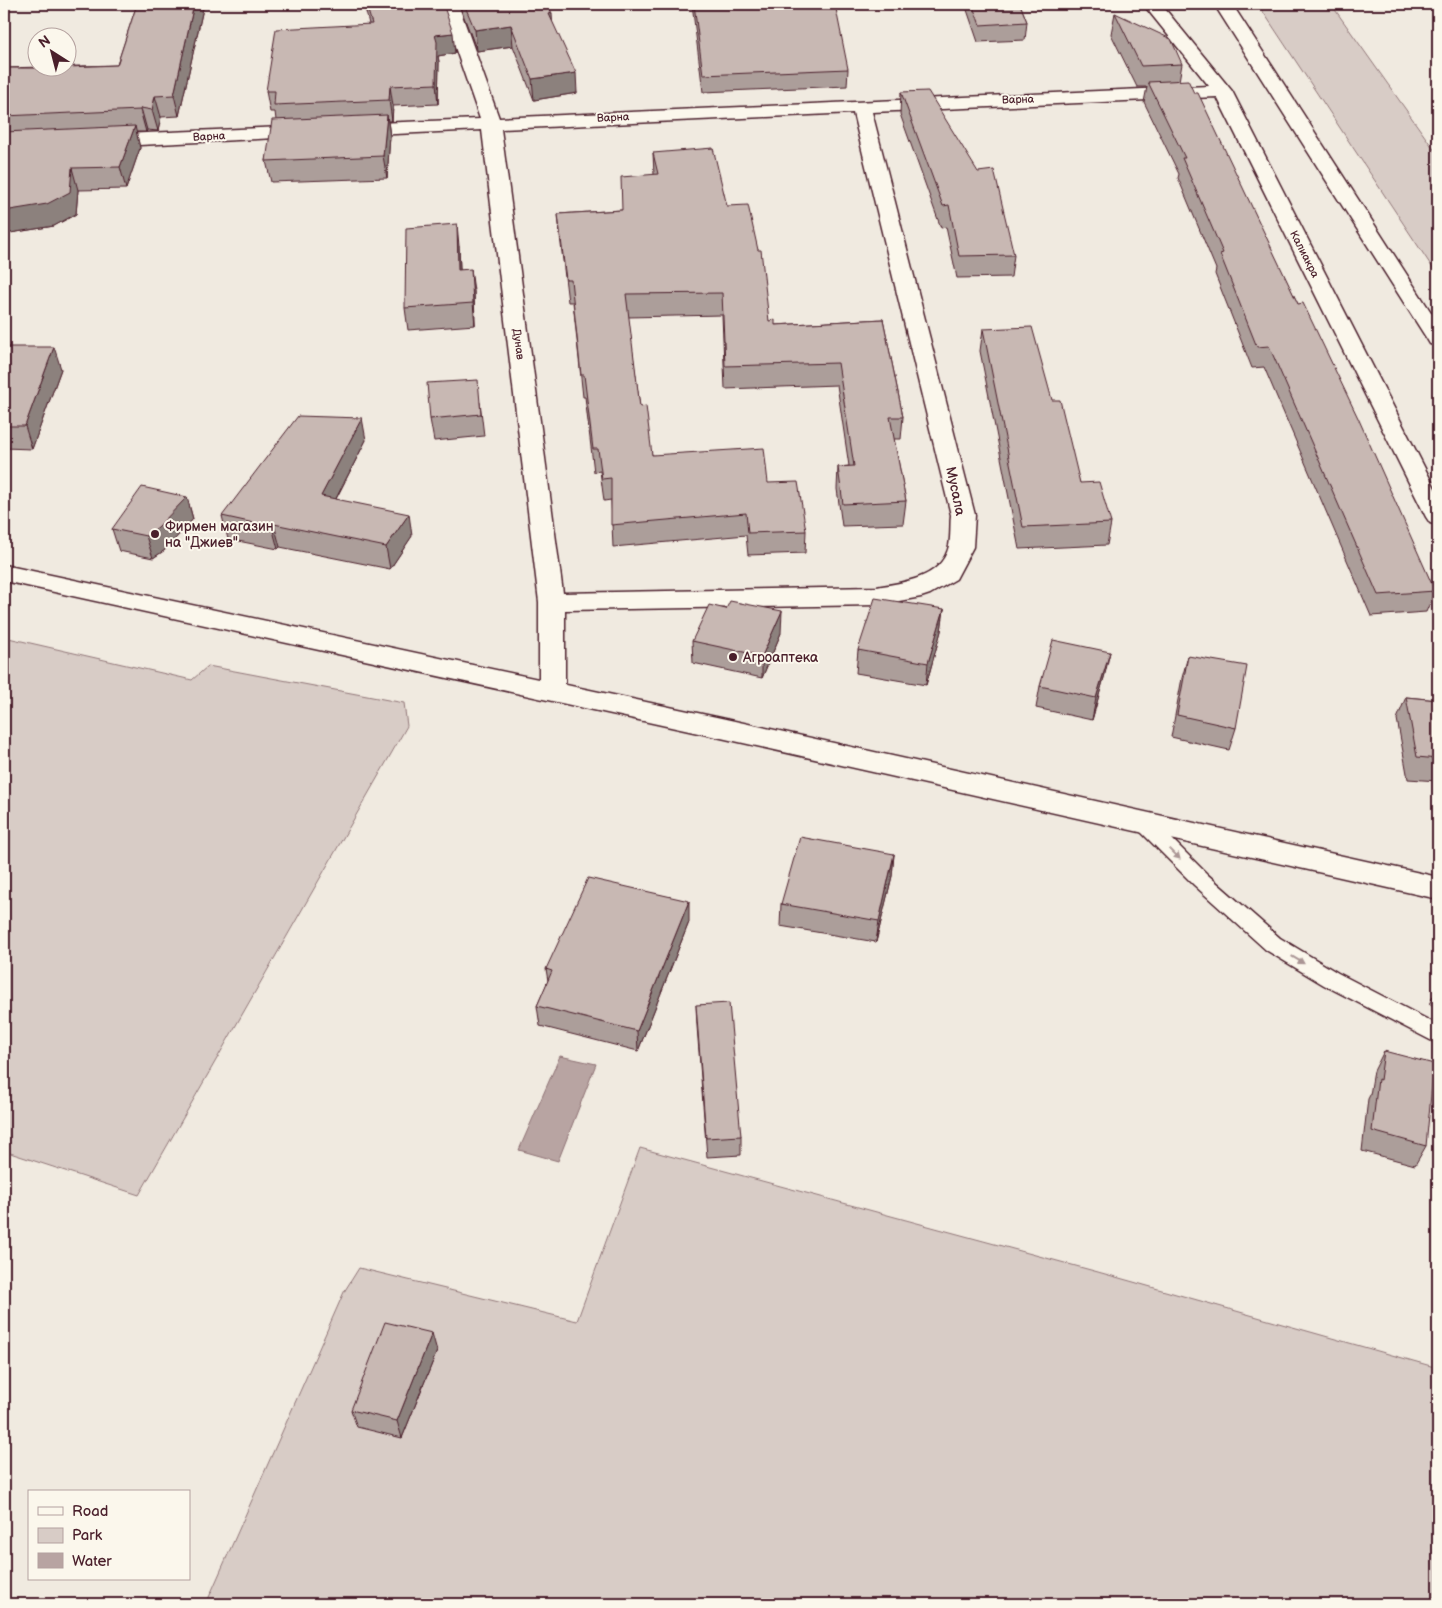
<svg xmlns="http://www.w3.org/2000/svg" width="1442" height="1608" viewBox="0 0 1442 1608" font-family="'Balsamiq Sans',sans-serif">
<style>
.green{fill:#d8ccc6;stroke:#917678}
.water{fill:#b8a4a2;stroke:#8c6f72}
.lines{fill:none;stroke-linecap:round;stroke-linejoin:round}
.lane-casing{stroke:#4a1f2b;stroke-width:3}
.street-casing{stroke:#4a1f2b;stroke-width:3}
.secondary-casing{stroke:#4a1f2b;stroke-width:3}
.lane{fill:#fbf7ec;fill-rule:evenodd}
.street{fill:#fbf7ec;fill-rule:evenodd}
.secondary{fill:#fbf7ec;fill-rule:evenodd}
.wall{fill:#ac9e9a;stroke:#4a1f2b}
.shaded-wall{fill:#8c817d;stroke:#4a1f2b}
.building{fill:#c8b8b3;stroke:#4a1f2b}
.oneway{fill:#ab9695}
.poi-dot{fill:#4a1f2b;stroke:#fbf7ec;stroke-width:2}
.labels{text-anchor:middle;stroke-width:4;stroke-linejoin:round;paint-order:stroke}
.far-street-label{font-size:11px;fill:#4a1f2b;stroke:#fbf7ec}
.street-label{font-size:14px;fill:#4a1f2b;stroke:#fbf7ec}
.poi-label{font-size:14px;fill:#4a1f2b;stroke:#fbf7ec;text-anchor:start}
</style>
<rect width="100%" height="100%" fill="#f0eae0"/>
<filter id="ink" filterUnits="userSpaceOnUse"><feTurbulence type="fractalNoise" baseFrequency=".02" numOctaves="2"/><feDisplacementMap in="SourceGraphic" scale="10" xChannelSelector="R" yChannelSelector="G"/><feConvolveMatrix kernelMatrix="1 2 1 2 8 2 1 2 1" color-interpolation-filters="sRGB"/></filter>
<g filter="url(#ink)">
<g class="green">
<path d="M 1258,4 L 1331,4 L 1438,155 L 1438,276 Z"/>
<path d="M 4,637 L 192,680 L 208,666 L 404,703 L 407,726 L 139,1195 L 4,1151 Z"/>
<path d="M 640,1148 L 1098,1272 L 1438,1368 L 1438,1604 L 206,1604 L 344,1292 L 359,1268 L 577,1321 Z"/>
</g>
<path class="water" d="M 560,1056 L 596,1064 L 558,1161 L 519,1150 Z"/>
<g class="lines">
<defs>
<path id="lane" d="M 1141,813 L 1148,815 L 1208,875 L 1280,938 L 1338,973 L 1438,1025 L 1438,1044 L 1324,985 L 1266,950 L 1194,885 L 1134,825 L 1132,820 L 1134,815 Z"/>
<g id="street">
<path d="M 440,4 L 458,4 L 499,118 L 1209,86 L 1143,4 L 1161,4 L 1232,91 L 1438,494 L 1438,525 L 1430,523 L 1426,517 L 1217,97 L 872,112 L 975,515 L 973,547 L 956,579 L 930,594 L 921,597 L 877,605 L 565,610 L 565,690 L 561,697 L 552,699 L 543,697 L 539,690 L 539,602 L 482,130 L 352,136 L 345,134 L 342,130 L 345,126 L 352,124 L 480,119 ZM 853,113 L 951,515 C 950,525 951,536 949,546 C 941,579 904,582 877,587 L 563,593 L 501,129 Z"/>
<path d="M 307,126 L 314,128 L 317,132 L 314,136 L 100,147 L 93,145 L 90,141 L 93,137 L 100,135 Z"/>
</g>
<g id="secondary">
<path d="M 1214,4 L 1232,4 L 1438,323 L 1438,346 L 1430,344 L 1427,339 Z"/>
<path d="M 4,565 L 721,718 L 1438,877 L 1438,899 L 721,738 L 4,581 Z"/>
</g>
</defs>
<use href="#lane" class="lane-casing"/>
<use href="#street" class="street-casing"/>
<use href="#secondary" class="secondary-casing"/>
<use href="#lane" class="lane"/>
<use href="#street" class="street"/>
<use href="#secondary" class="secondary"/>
</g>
<g class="wall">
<path d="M 137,4 L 204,4 L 179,116 L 161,117 L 158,131 L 147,130 L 146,132 L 136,132 L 140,148 L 126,189 L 78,190 L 76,214 L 54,226 L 4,234 L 4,68 L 117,65 Z"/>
<path d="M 364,4 L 443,4 L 455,53 L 438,56 L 439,62 L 438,104 L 393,106 L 392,121 L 388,121 L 390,136 L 387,178 L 271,182 L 266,161 L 276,120 L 275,112 L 270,112 L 266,91 L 369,24 Z"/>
<path d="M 459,4 L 547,4 L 552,21 L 577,93 L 534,100 L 513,46 L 477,51 Z"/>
<path d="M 692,4 L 765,4 L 848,69 L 847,86 L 703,92 Z"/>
<path d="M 965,4 L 1020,4 L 1027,22 L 1025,40 L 978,42 Z"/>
<path d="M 1115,13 L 1182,64 L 1179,81 L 1194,93 L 1298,304 L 1435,591 L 1426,612 L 1371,616 L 1264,367 L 1252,368 L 1215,274 L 1216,269 L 1178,178 L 1179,174 L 1144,102 L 1147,87 L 1137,87 L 1111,34 Z"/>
<path d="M 901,92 L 1014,255 L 1011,277 L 957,278 L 946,227 L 941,228 L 900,114 Z"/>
<path d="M 653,153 L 727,206 L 769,321 L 775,325 L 883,319 L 903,417 L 901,439 L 894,439 L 906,501 L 903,524 L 842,526 L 837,489 L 838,467 L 849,466 L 837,385 L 725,389 L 722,315 L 628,317 L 640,407 L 652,455 L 768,483 L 806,531 L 805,553 L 748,555 L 746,535 L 613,547 L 611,500 L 604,501 L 600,471 L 594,472 L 585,397 L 583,397 L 573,302 L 568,302 L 560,236 L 558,214 L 622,210 L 654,175 Z"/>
<path d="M 459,246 L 460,269 L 474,291 L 475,325 L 408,330 L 405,308 Z"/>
<path d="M 983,329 L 1052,400 L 1080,483 L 1111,523 L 1107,545 L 1019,549 L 980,351 Z"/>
<path d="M 4,347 L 61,369 L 32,449 L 4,448 Z"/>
<path d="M 480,402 L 484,436 L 434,441 L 430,419 Z"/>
<path d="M 366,440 L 336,499 L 412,536 L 390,569 L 280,547 L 278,549 L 228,539 L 222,516 Z"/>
<path d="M 187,497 L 193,519 L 165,550 L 153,558 L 119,551 L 112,529 Z"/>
<path d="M 944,609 L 941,631 L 926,685 L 856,673 L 858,650 Z"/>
<path d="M 781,633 L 762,678 L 693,663 L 692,641 Z"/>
<path d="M 1188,656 L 1236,728 L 1229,750 L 1171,737 L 1182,678 Z"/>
<path d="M 1105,674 L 1092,720 L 1036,708 L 1040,686 Z"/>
<path d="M 1406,697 L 1438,700 L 1438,781 L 1408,779 L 1397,719 Z"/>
<path d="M 894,854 L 892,876 L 876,942 L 780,926 L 781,904 Z"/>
<path d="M 689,922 L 638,1051 L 540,1026 L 537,1006 L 548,981 L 546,969 Z"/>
<path d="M 1438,989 L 1438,1010 L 1429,1004 L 1435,993 Z"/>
<path d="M 696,1005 L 741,1136 L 741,1155 L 707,1157 L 697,1026 Z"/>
<path d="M 1384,1051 L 1426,1146 L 1415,1165 L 1362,1151 L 1368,1099 L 1370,1095 L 1374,1071 Z"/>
<path d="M 437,1351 L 402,1438 L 357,1427 L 351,1410 Z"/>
</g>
<g class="shaded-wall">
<path d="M 194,4 L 204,4 L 179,116 L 174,95 Z"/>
<path d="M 552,13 L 553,34 L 549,14 Z"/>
<path d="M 511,25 L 513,46 L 477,51 L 475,30 Z"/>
<path d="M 453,33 L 455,53 L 438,56 L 439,62 L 438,104 L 436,84 L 435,35 Z"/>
<path d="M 576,73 L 577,93 L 534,100 L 532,79 Z"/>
<path d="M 390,86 L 393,106 L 392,121 L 389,100 Z"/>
<path d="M 155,96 L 161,117 L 158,131 L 152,110 Z"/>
<path d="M 141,108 L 147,130 L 146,132 L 140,110 Z"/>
<path d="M 387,115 L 390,136 L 387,178 L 383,156 Z"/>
<path d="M 135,126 L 140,148 L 126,189 L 120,167 Z"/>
<path d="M 72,168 L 78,190 L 76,214 L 54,226 L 4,234 L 4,211 Z"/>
<path d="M 457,224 L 459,246 L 461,292 L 458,270 Z"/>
<path d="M 471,269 L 474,291 L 475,325 L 473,303 Z"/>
<path d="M 54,347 L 61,369 L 32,449 L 25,426 Z"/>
<path d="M 362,418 L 366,440 L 326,518 L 321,496 Z"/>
<path d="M 187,497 L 193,519 L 165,550 L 153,558 L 146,536 Z"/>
<path d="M 409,514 L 412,536 L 390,569 L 386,547 Z"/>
<path d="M 274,524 L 280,547 L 278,549 L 272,527 Z"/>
<path d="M 944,609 L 941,631 L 926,685 L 928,663 Z"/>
<path d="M 782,611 L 781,633 L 762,678 L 762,656 Z"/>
<path d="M 1110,652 L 1105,674 L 1092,720 L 1096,698 Z"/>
<path d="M 894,854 L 892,876 L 876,942 L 879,921 Z"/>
<path d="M 689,901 L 689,922 L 638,1051 L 637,1031 Z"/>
<path d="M 432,1333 L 437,1351 L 402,1438 L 397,1421 Z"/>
</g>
<g class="building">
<path d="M 137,4 L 194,4 L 174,95 L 155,96 L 152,110 L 141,108 L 140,110 L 4,116 L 4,68 L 68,68 L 68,67 L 117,65 Z"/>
<path d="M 366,4 L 443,4 L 453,33 L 435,35 L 437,42 L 436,84 L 390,86 L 389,100 L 274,105 L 275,91 L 266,91 L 276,29 L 372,24 Z"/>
<path d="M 464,4 L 547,4 L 552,13 L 549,14 L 576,73 L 532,79 L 511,25 L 475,30 Z"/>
<path d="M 694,4 L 835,4 L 848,69 L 703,75 Z"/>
<path d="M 972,4 L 1020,4 L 1027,22 L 980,25 Z"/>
<path d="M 1115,13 L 1171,39 L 1182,64 L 1141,66 Z"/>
<path d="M 1188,80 L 1194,93 L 1198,93 L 1298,304 L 1303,303 L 1359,420 L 1435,591 L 1378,595 L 1269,346 L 1257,347 L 1220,254 L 1223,253 L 1182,158 L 1185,158 L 1148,82 Z"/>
<path d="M 928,91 L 978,172 L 994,170 L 1014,255 L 959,256 L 949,205 L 943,206 L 901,92 Z"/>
<path d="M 387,115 L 383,156 L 266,161 L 272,120 Z"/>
<path d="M 135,126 L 120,167 L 72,168 L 70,192 L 47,204 L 4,211 L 4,132 Z"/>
<path d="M 713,148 L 727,206 L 748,205 L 758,250 L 761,250 L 769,321 L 775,320 L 775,325 L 883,319 L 903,417 L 890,417 L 906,501 L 843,504 L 838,467 L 854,466 L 838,363 L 725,366 L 722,293 L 626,294 L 640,407 L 646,406 L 652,455 L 764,448 L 768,483 L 798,482 L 806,531 L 748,533 L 746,513 L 611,525 L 611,478 L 602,479 L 598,449 L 593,449 L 584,375 L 581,375 L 571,280 L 566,280 L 558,214 L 622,210 L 621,177 L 658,174 L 653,153 Z"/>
<path d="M 457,224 L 458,270 L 471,269 L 473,303 L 405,308 L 406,228 Z"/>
<path d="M 1032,327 L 1052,400 L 1060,400 L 1080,483 L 1099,482 L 1111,523 L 1023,527 L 983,329 Z"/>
<path d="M 4,347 L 54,347 L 25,426 L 4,426 Z"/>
<path d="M 478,380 L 481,414 L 430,419 L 427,383 Z"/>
<path d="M 298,416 L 362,418 L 321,496 L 409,514 L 386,547 L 274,524 L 272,527 L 222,516 Z"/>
<path d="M 142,487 L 187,497 L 158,527 L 146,536 L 112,529 Z"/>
<path d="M 875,598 L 944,609 L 928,663 L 858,650 Z"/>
<path d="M 730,601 L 782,611 L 762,656 L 692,641 L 709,605 L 726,609 Z"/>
<path d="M 1053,640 L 1110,652 L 1096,698 L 1040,686 Z"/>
<path d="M 1188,656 L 1247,666 L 1236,728 L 1177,715 Z"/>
<path d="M 1406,697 L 1438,700 L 1438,759 L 1417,757 Z"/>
<path d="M 800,837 L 894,854 L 879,921 L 781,904 Z"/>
<path d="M 588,878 L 689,901 L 637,1031 L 537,1006 L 552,971 L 546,969 Z"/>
<path d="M 1438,989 L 1438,996 L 1435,993 Z"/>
<path d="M 729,1003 L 741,1136 L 706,1138 L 696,1005 Z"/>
<path d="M 1384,1051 L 1434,1064 L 1426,1146 L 1372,1131 L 1378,1079 L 1380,1080 Z"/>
<path d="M 385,1322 L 432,1333 L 397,1421 L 351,1410 Z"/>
</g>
<defs><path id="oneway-solid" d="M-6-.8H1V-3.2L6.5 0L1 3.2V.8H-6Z" transform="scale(1.25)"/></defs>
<g class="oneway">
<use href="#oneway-solid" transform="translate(1175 854) rotate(45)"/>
<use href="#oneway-solid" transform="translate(1298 960) rotate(31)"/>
</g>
</g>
<g class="poi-dot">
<circle cx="155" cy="534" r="5"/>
<circle cx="733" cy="657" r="5"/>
</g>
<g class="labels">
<g class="far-street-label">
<text transform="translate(1018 99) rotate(-2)" y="4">Варна</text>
<text transform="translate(613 117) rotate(-3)" y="4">Варна</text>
<text transform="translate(209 136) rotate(-3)" y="4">Варна</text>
<text transform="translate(1305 254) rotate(63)" y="4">Калиакра</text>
<text transform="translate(519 344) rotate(83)" y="4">Дунав</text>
</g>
<g class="street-label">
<text transform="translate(956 491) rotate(78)" y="5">Мусала</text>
</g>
<g class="poi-label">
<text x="165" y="531">Фирмен магазин<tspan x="165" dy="16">на "Джиев"</tspan></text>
<text x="743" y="662">Агроаптека</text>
</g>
</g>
<rect width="1442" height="1608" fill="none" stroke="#fbf7ec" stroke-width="20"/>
<rect x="10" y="10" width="1422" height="1588" fill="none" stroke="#4a1f2b" stroke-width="2" filter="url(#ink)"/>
<rect x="28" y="1490" width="162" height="90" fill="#fbf7ec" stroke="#b4a19f"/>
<rect x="38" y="1507" width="25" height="8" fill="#fbf7ec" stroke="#b4a19f"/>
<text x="72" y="1516" font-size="15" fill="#4a1f2b">Road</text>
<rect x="38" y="1528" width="25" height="15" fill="#d8ccc6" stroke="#b4a19f"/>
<text x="72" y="1540" font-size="15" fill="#4a1f2b">Park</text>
<rect x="38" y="1553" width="25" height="15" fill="#b8a4a2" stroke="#b4a19f"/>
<text x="72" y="1566" font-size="15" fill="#4a1f2b">Water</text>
<g transform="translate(52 52) rotate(324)"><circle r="24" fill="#fbf7ec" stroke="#b4a19f"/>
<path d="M0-4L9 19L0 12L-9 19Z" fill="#4a1f2b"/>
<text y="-8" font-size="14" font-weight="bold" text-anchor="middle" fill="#4a1f2b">N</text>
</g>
</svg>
